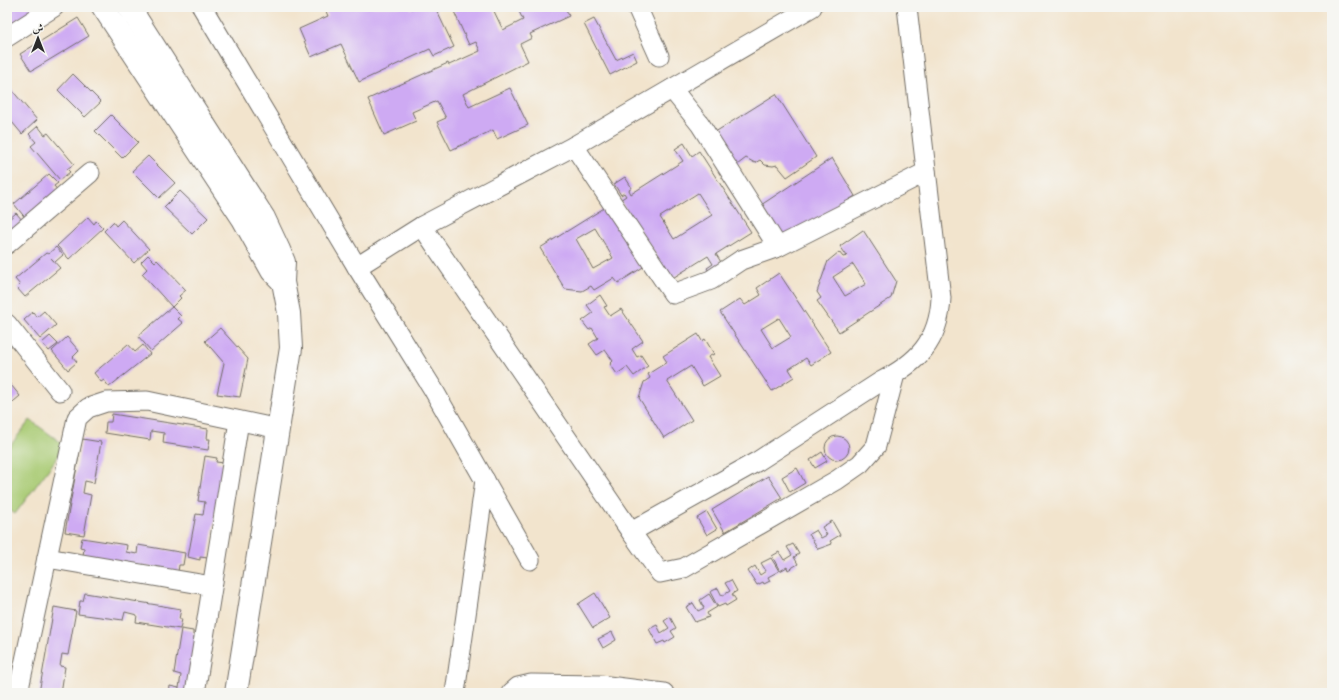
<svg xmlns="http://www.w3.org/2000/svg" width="1339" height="700" viewBox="0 0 1339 700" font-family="'IM FELL French Canon',Amiri,serif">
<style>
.green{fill:#a8ca72;stroke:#6a7a4e}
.building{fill:#ceaaf3;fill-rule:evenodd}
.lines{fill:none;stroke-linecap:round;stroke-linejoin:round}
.minor-casing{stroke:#716c64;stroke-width:21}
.major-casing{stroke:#716c64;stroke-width:24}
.minor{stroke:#fff;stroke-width:19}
.major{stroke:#fff;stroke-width:22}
</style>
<rect width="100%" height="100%" fill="#f6f6f2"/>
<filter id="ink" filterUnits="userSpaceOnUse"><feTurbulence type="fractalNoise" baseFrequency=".025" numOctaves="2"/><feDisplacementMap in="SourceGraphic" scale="8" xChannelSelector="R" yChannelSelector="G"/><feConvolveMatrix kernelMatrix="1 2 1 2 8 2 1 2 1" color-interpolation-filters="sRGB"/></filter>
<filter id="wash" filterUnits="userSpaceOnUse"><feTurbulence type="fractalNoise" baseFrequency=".012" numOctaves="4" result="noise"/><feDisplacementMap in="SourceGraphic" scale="16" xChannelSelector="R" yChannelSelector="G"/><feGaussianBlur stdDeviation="0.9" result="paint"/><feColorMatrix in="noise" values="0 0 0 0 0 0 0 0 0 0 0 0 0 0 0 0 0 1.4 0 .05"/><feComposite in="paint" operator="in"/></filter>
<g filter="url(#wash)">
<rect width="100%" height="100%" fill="#f2e4cd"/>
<path class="green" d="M 30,420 L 66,446 L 15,514 L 7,508 L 7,450 Z"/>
<g id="blocks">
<g class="building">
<path d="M 7,7 L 42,7 L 7,29 Z"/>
<path d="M 324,7 L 410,7 L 411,9 L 416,7 L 435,7 L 454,47 L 434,56 L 430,49 L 359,82 L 341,44 L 311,57 L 299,29 L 328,16 Z"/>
<path d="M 452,7 L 492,7 L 503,30 L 523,20 L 517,7 L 565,7 L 569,16 L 530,34 L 532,38 L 520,44 L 528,61 L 463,94 L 469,107 L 510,88 L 528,125 L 497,139 L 493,130 L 451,150 L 437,122 L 446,118 L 437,101 L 412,112 L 416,121 L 384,135 L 368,99 L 448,63 L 449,65 L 480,51 L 476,42 L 469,45 Z"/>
<path d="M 78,18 L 89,36 L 31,71 L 20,54 Z"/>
<path d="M 594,19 L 616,60 L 633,52 L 637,61 L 610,75 L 584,24 Z"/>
<path d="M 73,74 L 101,102 L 85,117 L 58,90 Z"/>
<path d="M 11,89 L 37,120 L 22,134 L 7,116 L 7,93 Z"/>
<path d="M 776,94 L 816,157 L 787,177 L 777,165 L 773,166 L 765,165 L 760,160 L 755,163 L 746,158 L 733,168 L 712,134 Z"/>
<path d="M 111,115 L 138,142 L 122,158 L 95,131 Z"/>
<path d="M 38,126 L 45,135 L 48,133 L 74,164 L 67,169 L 70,172 L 60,180 L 31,146 L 36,142 L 29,134 Z"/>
<path d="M 684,143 L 692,156 L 699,151 L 751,232 L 716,254 L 724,267 L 711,275 L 707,268 L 713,264 L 708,256 L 671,279 L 620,200 L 626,196 L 624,193 L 621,195 L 614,184 L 625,177 L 632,188 L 629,190 L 631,194 L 683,161 L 675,149 ZM 698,193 L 712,215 L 674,239 L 660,217 Z"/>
<path d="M 148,156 L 175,183 L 159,198 L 132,171 Z"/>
<path d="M 832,158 L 855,196 L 783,242 L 761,205 Z"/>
<path d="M 49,174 L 58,183 L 54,186 L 59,192 L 27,220 L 14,204 Z"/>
<path d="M 180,191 L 208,218 L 192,234 L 164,207 Z"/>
<path d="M 609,205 L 648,264 L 618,283 L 614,278 L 594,290 L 591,286 L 582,291 L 565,289 L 540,248 ZM 595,228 L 613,258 L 593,269 L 576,239 Z"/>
<path d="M 16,213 L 23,221 L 7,234 L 7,218 L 8,220 Z"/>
<path d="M 88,217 L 94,224 L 96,221 L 103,228 L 69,259 L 57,246 Z"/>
<path d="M 122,220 L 149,249 L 134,263 L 104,231 L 113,222 L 116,226 Z"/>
<path d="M 863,230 L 896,281 L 891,298 L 839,332 L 817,301 L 821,298 L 817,292 L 828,261 L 839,252 L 843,257 L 847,256 L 840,246 ZM 853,264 L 866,284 L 845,296 L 833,277 Z"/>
<path d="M 56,247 L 63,255 L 55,262 L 51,258 L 60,268 L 25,297 L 17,288 L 20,285 L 15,279 L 46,253 L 48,254 Z"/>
<path d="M 148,255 L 155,262 L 157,260 L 186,290 L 179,296 L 181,298 L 172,307 L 142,274 L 147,269 L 141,262 Z"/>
<path d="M 779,273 L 831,352 L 811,365 L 806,358 L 789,369 L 794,377 L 772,391 L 720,312 L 740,299 L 745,305 L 761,295 L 757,288 ZM 779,318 L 791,337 L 773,348 L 761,329 Z"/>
<path d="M 600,295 L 607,306 L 604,307 L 610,316 L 621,309 L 643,341 L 632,349 L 637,357 L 641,355 L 648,366 L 634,376 L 627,367 L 617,374 L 610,364 L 613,361 L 605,350 L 597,355 L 589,344 L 598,338 L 592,328 L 589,330 L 582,321 L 593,313 L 587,305 Z"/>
<path d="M 172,307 L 181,316 L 178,319 L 183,323 L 151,351 L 138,336 Z"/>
<path d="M 44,311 L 56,325 L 40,339 L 24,320 L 33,312 L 37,317 Z"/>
<path d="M 220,328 L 248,359 L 240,397 L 217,394 L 224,363 L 205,341 Z"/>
<path d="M 698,334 L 702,341 L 705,339 L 714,354 L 708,357 L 720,376 L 703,386 L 691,366 L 667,381 L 692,420 L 664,438 L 639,398 L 644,382 L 650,378 L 648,374 L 667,362 L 663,356 Z"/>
<path d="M 50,336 L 58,344 L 49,351 L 42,343 Z"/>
<path d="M 67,337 L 79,351 L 73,357 L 77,362 L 68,370 L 52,351 Z"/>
<path d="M 128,344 L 135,352 L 143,345 L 150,354 L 109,387 L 104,380 L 101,382 L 94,373 Z"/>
<path d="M 7,380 L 20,396 L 7,407 Z"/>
<path d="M 112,414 L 208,429 L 207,439 L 210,439 L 208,450 L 163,443 L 164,433 L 151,431 L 150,440 L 105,433 L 106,422 L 111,422 Z"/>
<circle cx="837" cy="448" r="12"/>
<path d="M 82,439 L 101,442 L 94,483 L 85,481 L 83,493 L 91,495 L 84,535 L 65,532 Z"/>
<path d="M 822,452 L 827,461 L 815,468 L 810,460 Z"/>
<path d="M 205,456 L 217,458 L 216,462 L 224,463 L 208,558 L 200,557 L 200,560 L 188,557 L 196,514 L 203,515 L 205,502 L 198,501 Z"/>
<path d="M 797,468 L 805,483 L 790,492 L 782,477 Z"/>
<path d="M 768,476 L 782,498 L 725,532 L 712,510 Z"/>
<path d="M 707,512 L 717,529 L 707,535 L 697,518 Z"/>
<path d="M 832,521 L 840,535 L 830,541 L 832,544 L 818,549 L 809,534 L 816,530 L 821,538 L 827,535 L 822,527 Z"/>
<path d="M 82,538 L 127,545 L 126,552 L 137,554 L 138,545 L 185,553 L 183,565 L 179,565 L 178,572 L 83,556 L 84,548 L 80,547 Z"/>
<path d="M 793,544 L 799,554 L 794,557 L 798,564 L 788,570 L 787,567 L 780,571 L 772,556 L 779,552 L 784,560 L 792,555 L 787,547 Z"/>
<path d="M 771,558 L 779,571 L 768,577 L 770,581 L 764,584 L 763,582 L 757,585 L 748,571 L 755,566 L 760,575 L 766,571 L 761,563 Z"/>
<path d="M 731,580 L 737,591 L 732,594 L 736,600 L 726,606 L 725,604 L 718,607 L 710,592 L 718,588 L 722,596 L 730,591 L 725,583 Z"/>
<path d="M 85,593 L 181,609 L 179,619 L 182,619 L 180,629 L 136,622 L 137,615 L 125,612 L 123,620 L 78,614 L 80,601 L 83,601 Z"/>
<path d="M 595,593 L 610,618 L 593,628 L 578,604 Z"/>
<path d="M 709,594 L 717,607 L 707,613 L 709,617 L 695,622 L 686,607 L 693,603 L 698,611 L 704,608 L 700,600 Z"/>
<path d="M 54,607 L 76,611 L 68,655 L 62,654 L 60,666 L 65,667 L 61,693 L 39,693 Z"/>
<path d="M 670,617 L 676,628 L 671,631 L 675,637 L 665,643 L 664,641 L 657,644 L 649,629 L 657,625 L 661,633 L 669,628 L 664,621 Z"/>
<path d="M 181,629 L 193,631 L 193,635 L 200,636 L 190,693 L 169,693 L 170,686 L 179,688 L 181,675 L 174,673 Z"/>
<path d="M 612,632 L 616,640 L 603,648 L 598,639 Z"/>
</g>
</g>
</g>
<g filter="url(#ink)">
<use href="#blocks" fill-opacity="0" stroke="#716c64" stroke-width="1"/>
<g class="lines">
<defs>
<g id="minor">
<path d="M 202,7 L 357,267 L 433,389 L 530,560"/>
<path d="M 637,7 L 659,56"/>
<path d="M 7,37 L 54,7"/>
<path d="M 672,89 L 700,124 L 778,247"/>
<path d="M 574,146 L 673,294 L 711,280 L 741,260 L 778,247 L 926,172"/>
<path d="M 422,226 L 631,532 L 758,461 L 880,382 C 917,363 939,342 941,298 L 907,7"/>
<path d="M 7,244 L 90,173"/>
<path d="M 357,267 L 422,226 L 574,146 L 812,7"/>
<path d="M 7,324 L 60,391"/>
<path d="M 631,532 L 660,573 L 684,568 L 837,480 L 860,464 L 876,446 L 895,374"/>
<path d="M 47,558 L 212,586"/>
<path d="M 18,693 L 77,418 L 88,408 L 106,402 L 147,401 L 279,429"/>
<path d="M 195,693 L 239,421"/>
<path d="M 455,693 L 485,480"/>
<path d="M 511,693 L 518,687 L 531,684 L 600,685 L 664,693"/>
</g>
<g id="major">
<path d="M 103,7 L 243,219 L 272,271 L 283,282"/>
<path d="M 129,7 L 264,218 L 279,250 L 284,262 L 283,282 L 289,313 L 291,348 L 236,693"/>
</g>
</defs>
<use href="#minor" class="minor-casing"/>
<use href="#major" class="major-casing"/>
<use href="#minor" class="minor"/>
<use href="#major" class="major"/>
</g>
</g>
<rect width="1339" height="700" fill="none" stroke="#f6f6f2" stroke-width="24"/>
<g transform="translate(38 38)" stroke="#f6f6f2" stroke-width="3" paint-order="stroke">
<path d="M0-3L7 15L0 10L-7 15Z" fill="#2b2b2b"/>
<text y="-6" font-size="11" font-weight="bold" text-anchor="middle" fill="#2b2b2b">ش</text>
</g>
</svg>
